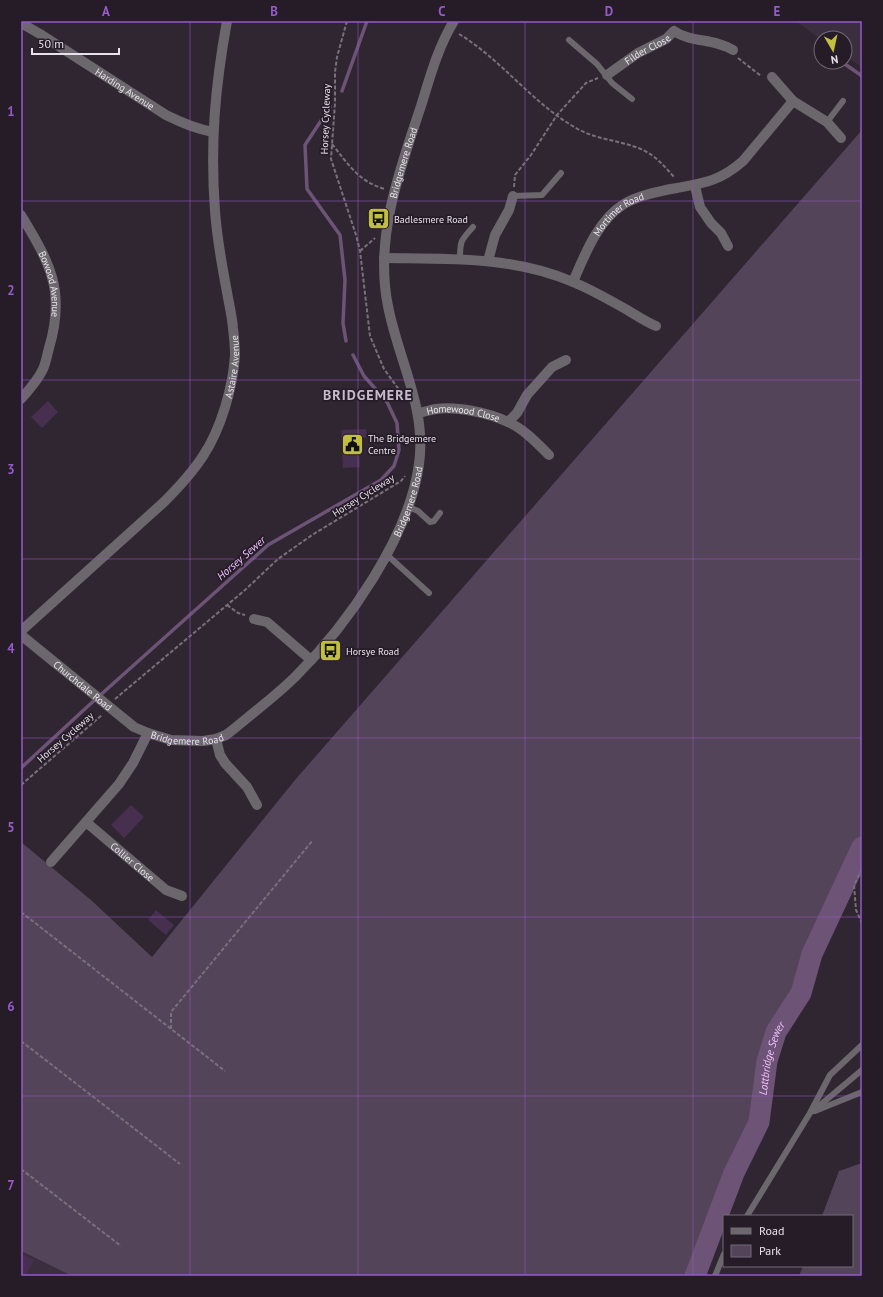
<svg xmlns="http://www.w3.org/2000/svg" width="883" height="1297" viewBox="0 0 883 1297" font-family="'PT Sans',sans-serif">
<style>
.built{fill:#3b2e3e}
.green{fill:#544459}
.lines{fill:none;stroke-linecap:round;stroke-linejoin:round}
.stream{stroke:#6d5375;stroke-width:3.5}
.river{stroke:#6d5375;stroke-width:21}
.building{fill:#472f4f}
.path{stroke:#78707a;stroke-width:2;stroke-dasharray:4 2;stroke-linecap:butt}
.service{stroke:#6c676d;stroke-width:6}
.minor{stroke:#6c676d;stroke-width:10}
.grid{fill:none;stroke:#965aca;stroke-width:1;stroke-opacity:0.55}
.labels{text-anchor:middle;stroke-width:3.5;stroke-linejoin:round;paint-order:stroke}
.street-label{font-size:10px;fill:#e8e2ea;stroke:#251c28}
.poi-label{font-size:10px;fill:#e8e2ea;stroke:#251c28;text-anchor:start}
.water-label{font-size:11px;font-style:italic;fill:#efc2fd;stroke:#251c28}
.district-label{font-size:14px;font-weight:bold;letter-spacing:1px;fill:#c7bccb;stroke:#251c28}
.neatline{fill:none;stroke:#965aca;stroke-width:1.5}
.grid-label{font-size:13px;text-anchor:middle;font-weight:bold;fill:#965aca}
</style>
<rect width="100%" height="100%" fill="#2f2632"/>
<g class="built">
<path d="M 796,21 L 862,21 L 862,67 L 845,56 L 845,38 L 821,38 L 821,40 Z"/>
<path d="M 21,1251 L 41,1261 L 72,1276 L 21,1276 Z"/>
</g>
<g class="green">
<path d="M 862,130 L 862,847 L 812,954 L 801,993 L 776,1032 L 767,1061 L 759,1122 L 734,1173 L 695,1276 L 72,1276 L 21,1251 L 21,842 L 91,900 L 152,957 L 295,780 Z"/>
<path d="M 862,1163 L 862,1276 L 799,1276 L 803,1266 L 852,1266 L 852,1216 L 822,1216 L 839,1171 Z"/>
</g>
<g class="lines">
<g class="stream">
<path d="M 842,62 L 862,76"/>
<path d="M 342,91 L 367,21"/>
<path d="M 330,107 L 305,145 L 307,189 L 340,235 L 345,280 L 343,323 L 346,341"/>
<path d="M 21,768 L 87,707 L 268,545 L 381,480 L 394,466 L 399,450 L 397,423 L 387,402 L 364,376 L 353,355"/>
</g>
<path class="river" id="s1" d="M 695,1276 L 734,1173 L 759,1122 L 767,1061 L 776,1032 L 801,993 L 812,954 L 862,847"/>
</g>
<g class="building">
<path d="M 48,401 L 58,412 L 42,428 L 31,417 Z"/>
<path d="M 366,429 L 367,437 L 362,438 L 363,450 L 359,450 L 360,467 L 343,468 L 341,430 Z"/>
<path d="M 131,805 L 144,817 L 124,838 L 111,825 Z"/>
<path d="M 156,910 L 174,925 L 166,935 L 148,920 Z"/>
<path d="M 21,1254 L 34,1260 L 26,1276 L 21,1276 Z"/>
</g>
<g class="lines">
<g class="path">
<path d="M 347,21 L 337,57 L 335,72 L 335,103 L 331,159 L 356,235 L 360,251 L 370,336 L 384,369 L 400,391"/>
<path d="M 459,34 C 502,60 532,103 576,128 C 596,140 621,140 643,150 C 656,156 665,167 675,178"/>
<path d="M 738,58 L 761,76"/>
<path d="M 332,144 C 348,164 359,182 385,189"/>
<path d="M 514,187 L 515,175 L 531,155 L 557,115 L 586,83 L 598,78"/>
<path d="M 360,251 L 375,238"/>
<path d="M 227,605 L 238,613 L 245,615"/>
<path d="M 115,699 L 245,590 L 278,559 L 312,535 L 401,481 L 405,476"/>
<path d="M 21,785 L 102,715"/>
<path d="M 862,869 L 854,885 L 856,910 L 862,923"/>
<path d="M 21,912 L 225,1071"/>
<path d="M 171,1029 L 171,1012 L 313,840"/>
<path d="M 21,1041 L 180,1164"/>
<path d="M 21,1169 L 121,1246"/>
</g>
<g class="service">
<path d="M 569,40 L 597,64 L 612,83 L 632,99"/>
<path d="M 827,122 L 843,101"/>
<path d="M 513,196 L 542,195 L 561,173"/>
<path d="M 460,258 C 460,241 461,240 473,227"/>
<path d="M 409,507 L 418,511 L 430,522 L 434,521 L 440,513"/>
<path d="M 386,554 L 429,593"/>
<path d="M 813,1111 L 862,1070"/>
<path d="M 815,1111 L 862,1092"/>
<path d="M 747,1216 L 810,1113 L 830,1075 L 862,1045"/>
<path d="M 715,1276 L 724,1254"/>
</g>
<g class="minor">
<path id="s2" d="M 21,23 L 40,34 L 166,115 C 182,123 196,129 213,132"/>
<path id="s3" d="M 607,75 L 638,53 L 666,39 L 674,31 C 691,43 714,38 733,50"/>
<path d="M 772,77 L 793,101 L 827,122 L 841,138"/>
<path d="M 695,186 L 700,207 L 711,223 L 721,233 L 728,246"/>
<path id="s4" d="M 21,215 C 50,263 66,291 49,348 C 47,355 46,363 43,369 C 38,380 29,390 21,399"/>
<path d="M 384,258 C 448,259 513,256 573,282 C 590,289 606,298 622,307 C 633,313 644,321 656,326"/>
<path d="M 488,261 L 495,235 L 509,210 L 513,196"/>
<path id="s5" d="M 573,282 C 585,254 598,220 624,204 C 639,195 659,191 677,188 C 705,183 720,181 743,161 L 793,101"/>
<path id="s6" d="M 418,413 C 424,412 430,410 436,409 C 457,406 489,413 508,422 C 524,429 537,443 549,455"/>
<path d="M 508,422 L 517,413 L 527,395 L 552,367 L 566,360"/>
<path d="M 254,619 L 267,622 L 311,660"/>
<path id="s7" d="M 21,631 L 164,502 C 178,488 192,473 203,456 C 221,429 233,387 235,355 C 235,346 234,337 233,328 C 232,316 229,304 227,292 C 222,266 217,238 215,211 C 210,144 215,87 227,21"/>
<path id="s8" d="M 21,635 L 134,727 L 148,733 L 171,740 L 203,741 L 216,739 L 226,735 L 235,728 C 255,711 277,695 296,676 C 347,625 409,538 419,464 C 427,408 398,359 388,306 C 374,238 400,169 421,106 C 430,77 438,47 454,21"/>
<path d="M 216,739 L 220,755 L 225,763 L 247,787 L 257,805"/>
<path id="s9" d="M 86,822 L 166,890 L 182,896"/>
<path d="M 51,862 L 119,784 L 133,763 L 148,733"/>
</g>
</g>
<path class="grid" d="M 190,21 L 190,1276M 358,21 L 358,1276M 525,21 L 525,1276M 693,21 L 693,1276M 21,201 L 862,201M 21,380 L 862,380M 21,559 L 862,559M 21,738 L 862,738M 21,917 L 862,917M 21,1096 L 862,1096"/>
<defs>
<symbol id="bus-square" viewBox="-11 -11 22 22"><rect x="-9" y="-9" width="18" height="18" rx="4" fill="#c1be40" stroke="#251c28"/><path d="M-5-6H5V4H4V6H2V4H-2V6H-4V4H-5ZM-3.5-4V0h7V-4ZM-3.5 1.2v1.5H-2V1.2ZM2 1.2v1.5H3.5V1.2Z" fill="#111"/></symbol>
<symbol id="civic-square" viewBox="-11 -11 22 22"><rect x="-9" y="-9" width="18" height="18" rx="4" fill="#c1be40" stroke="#251c28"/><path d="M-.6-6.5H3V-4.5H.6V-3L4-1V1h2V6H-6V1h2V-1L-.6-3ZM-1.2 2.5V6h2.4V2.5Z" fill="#111"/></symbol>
</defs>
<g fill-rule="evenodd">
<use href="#bus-square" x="366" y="206" width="25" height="25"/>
<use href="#civic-square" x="340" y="432" width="25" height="25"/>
<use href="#bus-square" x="318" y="638" width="25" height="25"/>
</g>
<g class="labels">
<g class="street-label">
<text dy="4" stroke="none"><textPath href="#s3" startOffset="48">Filder Close</textPath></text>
<text dy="4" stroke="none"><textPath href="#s2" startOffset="123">Harding Avenue</textPath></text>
<text transform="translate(325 119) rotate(-88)" y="4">Horsey Cycleway</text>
<text dy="4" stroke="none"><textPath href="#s8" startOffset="889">Bridgemere Road</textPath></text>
<text dy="4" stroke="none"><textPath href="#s5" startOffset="84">Mortimer Road</textPath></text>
<text dy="4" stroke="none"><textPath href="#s4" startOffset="76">Bowood Avenue</textPath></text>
<text dy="4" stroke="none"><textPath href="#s7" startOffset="348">Astaire Avenue</textPath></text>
<text dy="4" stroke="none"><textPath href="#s6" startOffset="46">Homewood Close</textPath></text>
<text transform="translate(363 495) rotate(-32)" y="4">Horsey Cycleway</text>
<text dy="4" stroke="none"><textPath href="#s8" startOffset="542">Bridgemere Road</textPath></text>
<text dy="4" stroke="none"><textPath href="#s8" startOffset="80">Churchdale Road</textPath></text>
<text dy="4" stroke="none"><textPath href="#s8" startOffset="201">Bridgemere Road</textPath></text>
<text transform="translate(65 737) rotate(-41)" y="4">Horsey Cycleway</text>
<text dy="4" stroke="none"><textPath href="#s9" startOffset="61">Collier Close</textPath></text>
</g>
<g class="poi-label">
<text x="394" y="223">Badlesmere Road</text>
<text x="368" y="442">The Bridgemere<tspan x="368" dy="12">Centre</tspan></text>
<text x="346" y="655">Horsye Road</text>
</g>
<g class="water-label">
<text transform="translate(241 558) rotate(-41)" y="4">Horsey Sewer</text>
<text dy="4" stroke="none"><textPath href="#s1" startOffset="232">Lottbridge Sewer</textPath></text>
</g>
<g class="district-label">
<text x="368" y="400">BRIDGEMERE</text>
</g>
</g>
<rect width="883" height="1297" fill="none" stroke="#251c28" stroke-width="44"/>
<rect x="723" y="1215" width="130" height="52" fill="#251c28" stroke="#736b76"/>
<rect x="731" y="1228" width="20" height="6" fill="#6c676d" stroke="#736b76"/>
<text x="759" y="1235" font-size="12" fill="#e8e2ea">Road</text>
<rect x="731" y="1245" width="20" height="12" fill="#544459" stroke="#736b76"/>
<text x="759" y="1255" font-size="12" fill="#e8e2ea">Park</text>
<g transform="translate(833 50) rotate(171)"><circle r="19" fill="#251c28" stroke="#736b76"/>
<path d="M0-3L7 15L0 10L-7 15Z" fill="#c1be40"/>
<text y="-6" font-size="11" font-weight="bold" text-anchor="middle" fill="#e8e2ea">N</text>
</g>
<path d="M32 48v6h87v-6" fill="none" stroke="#e8e2ea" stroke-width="2"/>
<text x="38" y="48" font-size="12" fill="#e8e2ea" stroke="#251c28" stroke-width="3" paint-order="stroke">50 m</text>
<rect x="22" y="22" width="839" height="1253" class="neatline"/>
<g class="grid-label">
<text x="106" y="16">A</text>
<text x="274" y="16">B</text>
<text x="442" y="16">C</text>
<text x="609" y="16">D</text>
<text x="777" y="16">E</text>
<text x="11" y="116">1</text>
<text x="11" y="295">2</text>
<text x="11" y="474">3</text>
<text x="11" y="653">4</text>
<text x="11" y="832">5</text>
<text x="11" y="1011">6</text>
<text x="11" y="1190">7</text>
</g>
</svg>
